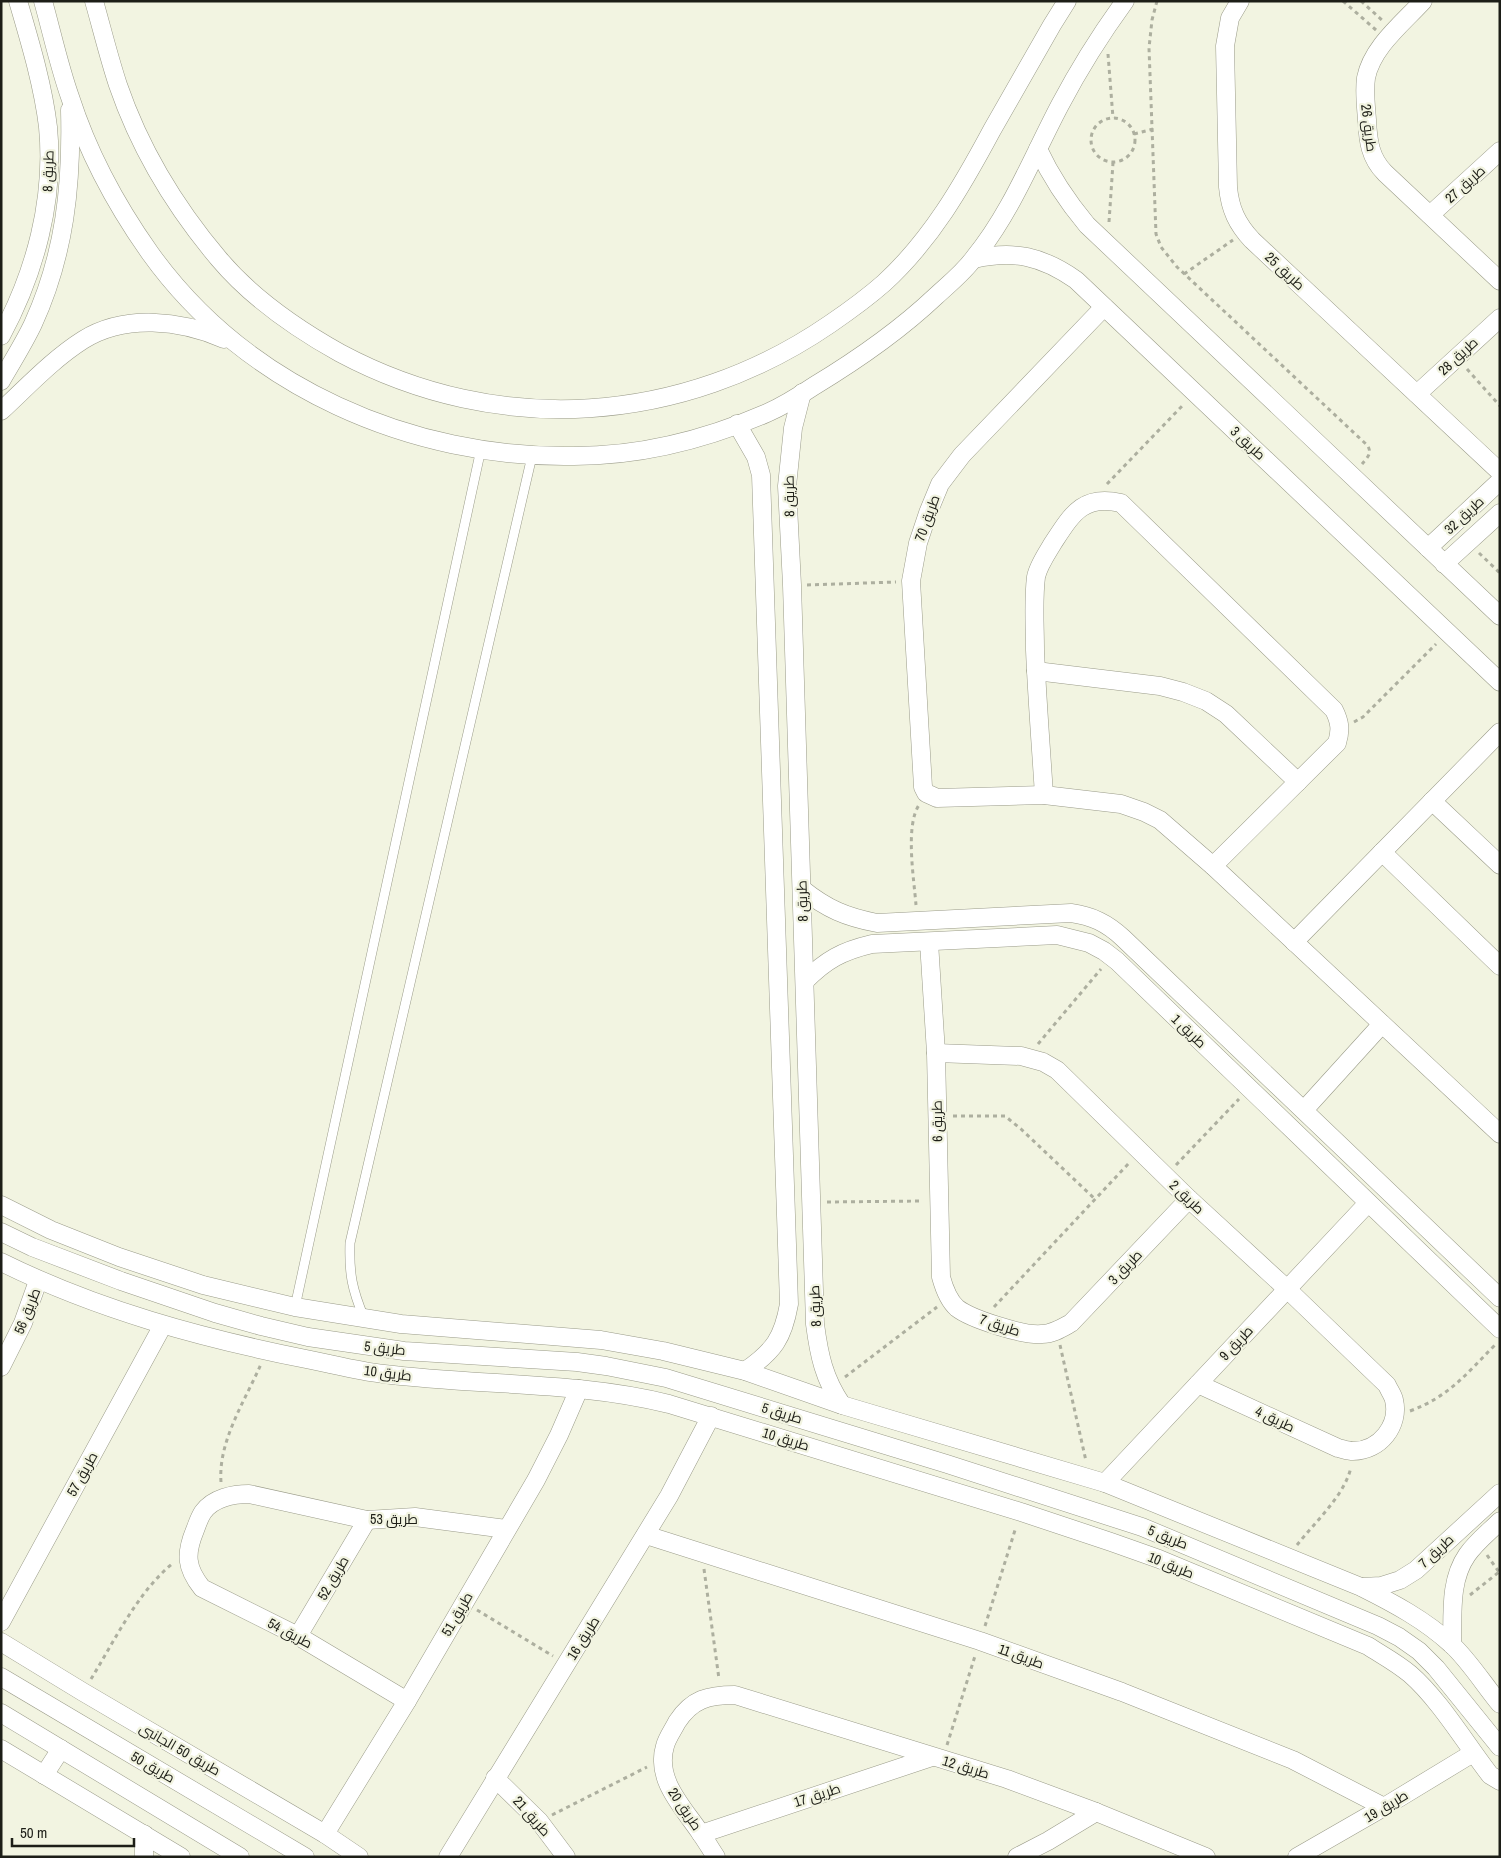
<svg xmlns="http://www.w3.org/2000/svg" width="1501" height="1858" viewBox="0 0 1501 1858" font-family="'Archivo Narrow',Cairo,sans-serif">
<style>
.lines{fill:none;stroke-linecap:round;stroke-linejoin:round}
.lane-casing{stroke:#9a9b89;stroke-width:10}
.street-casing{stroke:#9a9b89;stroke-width:19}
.path{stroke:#adaf9f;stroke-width:3;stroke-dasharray:4 4;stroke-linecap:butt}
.lane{stroke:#fff;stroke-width:9}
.street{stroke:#fff;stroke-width:18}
.labels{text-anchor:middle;stroke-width:4.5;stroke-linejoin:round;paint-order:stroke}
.street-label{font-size:14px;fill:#1d1e17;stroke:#f2f4e1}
</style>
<rect width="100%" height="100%" fill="#f2f4e1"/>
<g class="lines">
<defs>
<g id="lane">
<path d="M 295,1307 L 481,449"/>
<path d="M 364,1318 C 352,1289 349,1274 350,1243 L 532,456"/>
</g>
<g id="street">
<path d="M 43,1 C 52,33 59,66 70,97 C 88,153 116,205 150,253 C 246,387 412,459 574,456 C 640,456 707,439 767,413 C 783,406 799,396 814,386 C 857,360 899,331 936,296 C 949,284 964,272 974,258 C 1011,213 1033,156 1060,105 C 1079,69 1101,34 1125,1"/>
<path d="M 94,1 C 102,29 109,58 118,85 C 140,149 175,207 219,259 C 251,297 297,329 340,353 C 499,438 683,425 830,324 C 849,311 867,298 884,283 C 931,240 962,186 992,130 C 1012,95 1032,60 1052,25 L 1067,1"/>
<path d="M 1240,1 L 1230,18 L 1225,46 L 1228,187 C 1230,209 1237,224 1252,240 L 1500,472"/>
<path d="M 1423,1 C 1403,23 1372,47 1366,78 C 1364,92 1366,106 1367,120 C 1368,141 1370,158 1385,173 L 1500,281"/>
<path d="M 1038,149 C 1051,177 1067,201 1087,225 L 1500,616"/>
<path d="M 1430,215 L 1500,151"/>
<path d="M 974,259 C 1014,250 1042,256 1076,280 L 1500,682"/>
<path d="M 1104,307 L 962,455 L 940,484 L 928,513 L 918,543 L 911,581 L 923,787 L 926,793 L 937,798 L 1044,795 L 1121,804 L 1144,812 L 1160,820 L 1213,866 L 1500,1134"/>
<path d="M 1,336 C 35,273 55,200 48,127 C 43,85 30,42 18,1"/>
<path d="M 1,381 C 12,362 24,343 33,324 C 65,254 72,185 70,110"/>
<path d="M 802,393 L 793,428 L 787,486 L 792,585 L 815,1324 C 819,1355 824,1379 842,1405"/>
<path d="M 1417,394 L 1500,318"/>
<path d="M 1,411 C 27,387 53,359 83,340 C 125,314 180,320 224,339"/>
<path d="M 737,424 L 756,457 L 761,475 L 789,1304 C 783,1338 774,1351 745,1371"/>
<path d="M 1428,548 L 1500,481"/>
<path d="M 1444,564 L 1500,513"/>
<path d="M 1036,671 L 1160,686 L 1183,692 L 1206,701 L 1226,714 L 1298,782"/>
<path d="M 1044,795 C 1041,747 1037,698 1035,650 C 1035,626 1033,601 1036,577 C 1038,566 1047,553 1053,543 C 1072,514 1083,494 1121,503 L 1334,710 C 1340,722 1341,730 1337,743 L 1213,866"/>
<path d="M 1432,801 L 1500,865"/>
<path d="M 1382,852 L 1500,966"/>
<path d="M 802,889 C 827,909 846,917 877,923 L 1071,913 C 1092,916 1107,923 1123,938 L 1500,1298"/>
<path d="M 929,942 L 936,1053 L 941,1277 C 944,1288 948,1300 957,1308 C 971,1319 1024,1336 1042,1334 C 1053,1334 1062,1328 1071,1323 L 1189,1199"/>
<path d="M 1294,942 L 1500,732"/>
<path d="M 805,981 C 826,960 842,951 872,944 L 1057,935 L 1089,943 L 1104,951 L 1117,961 L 1500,1329"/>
<path d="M 936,1053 L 1021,1056 L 1043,1062 L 1057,1070 L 1189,1199 L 1287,1289 L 1387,1385 C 1389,1390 1393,1395 1394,1400 C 1400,1425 1380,1451 1353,1451 C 1348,1451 1343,1449 1338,1448 L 1198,1384"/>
<path d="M 1304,1110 L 1382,1024"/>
<path d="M 1,1205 L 51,1230 L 119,1257 L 203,1285 L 295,1307 L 401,1324 L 601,1340 L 663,1351 L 745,1371 L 842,1405 L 1105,1483 L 1361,1587 C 1393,1603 1425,1620 1451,1644 C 1468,1659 1485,1686 1500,1704"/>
<path d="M 1,1232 L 32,1247 L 121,1281 L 215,1313 L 261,1326 L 308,1337 L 404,1351 L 577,1362 L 606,1366 L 666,1378 L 947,1464 L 1142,1527 L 1378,1626 L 1399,1637 L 1419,1651 L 1436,1668 L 1500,1747"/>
<path d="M 1,1262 C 98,1310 201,1338 306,1359 C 332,1364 358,1371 384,1374 C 479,1386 576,1381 669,1404 L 1021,1512 L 1111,1542 L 1159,1559 L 1368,1646 C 1382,1655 1397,1663 1410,1674 C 1439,1699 1466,1744 1490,1775 L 1500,1781"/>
<path d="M 1,1367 L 23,1323 L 38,1281"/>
<path d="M 1105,1483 L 1368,1203"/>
<path d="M 646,1535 L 980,1641 L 1122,1692 L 1293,1760 L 1384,1807"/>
<path d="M 1362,1587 L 1381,1586 L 1400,1580 L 1416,1570 L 1500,1493"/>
<path d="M 1,1622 L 163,1325"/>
<path d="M 298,1636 L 367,1520"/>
<path d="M 1,1642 L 83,1692 L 325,1834 L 359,1857"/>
<path d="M 1452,1645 C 1453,1615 1449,1581 1467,1555 C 1476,1542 1489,1532 1500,1521"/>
<path d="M 1,1677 L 305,1857"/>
<path d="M 407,1701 L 298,1636 L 202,1588 C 186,1568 185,1554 195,1530 C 197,1525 199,1518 203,1512 C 213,1498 233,1494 249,1494 L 367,1520 L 415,1517 L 506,1529"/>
<path d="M 1,1713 L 240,1857"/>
<path d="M 1,1749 L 181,1857"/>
<path d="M 44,1775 L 61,1749"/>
<path d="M 495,1778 L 539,1821 L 566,1857"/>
<path d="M 144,1834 L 144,1857"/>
<path d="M 325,1834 L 407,1701 L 536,1480 L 559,1435 L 579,1389"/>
<path d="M 701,1834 L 932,1757"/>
<path d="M 448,1857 L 669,1496 L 711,1416"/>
<path d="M 716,1857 C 710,1848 705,1839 699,1831 C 682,1806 655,1779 665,1746 C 667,1738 673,1730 677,1722 C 692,1699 708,1695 735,1695 L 1007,1779 L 1096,1812 L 1206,1857"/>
<path d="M 1017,1857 L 1048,1841 L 1096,1812"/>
<path d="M 1297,1857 L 1384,1807 L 1473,1753"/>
</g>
</defs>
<use href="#lane" class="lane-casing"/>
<use href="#street" class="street-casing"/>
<g class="path">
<path d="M 1157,1 L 1152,20 L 1149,48 L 1156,234 L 1161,247 L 1177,267 L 1367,445 C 1373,453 1367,458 1362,464"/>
<path d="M 1343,1 L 1376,30"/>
<path d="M 1361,1 L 1383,21"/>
<path d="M 1108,54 L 1113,118"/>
<circle cx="1113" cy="140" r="22"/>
<path d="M 1134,134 L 1153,129"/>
<path d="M 1109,222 L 1113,163"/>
<path d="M 1184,274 L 1233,240"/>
<path d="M 1467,369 L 1500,406"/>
<path d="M 1107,484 L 1184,404"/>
<path d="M 1479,553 L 1500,573"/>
<path d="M 807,585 L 896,582"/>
<path d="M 1354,722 L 1363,717 L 1436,644"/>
<path d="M 916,905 C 914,879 905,826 919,805"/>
<path d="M 1038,1044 L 1101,969"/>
<path d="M 953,1116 L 1005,1116 L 1021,1129 L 1095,1199"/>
<path d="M 1176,1165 L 1239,1099"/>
<path d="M 827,1202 L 923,1201"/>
<path d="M 994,1307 L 1130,1162"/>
<path d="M 1060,1345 L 1086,1461"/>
<path d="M 845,1377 L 937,1307"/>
<path d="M 1410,1411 C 1450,1396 1466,1374 1495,1345"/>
<path d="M 221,1482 C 218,1441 245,1401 261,1364"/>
<path d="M 1297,1545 C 1315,1522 1345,1495 1351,1467"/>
<path d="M 1487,1555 L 1499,1572"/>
<path d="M 704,1569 L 719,1679"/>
<path d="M 1470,1595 L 1499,1572"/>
<path d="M 477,1610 L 553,1656"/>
<path d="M 985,1626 L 1016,1527"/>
<path d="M 91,1679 C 115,1640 137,1593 172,1564"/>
<path d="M 947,1745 L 975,1656"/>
<path d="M 552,1815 L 647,1767"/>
</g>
<use href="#lane" class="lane"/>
<use href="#street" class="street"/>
</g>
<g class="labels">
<g class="street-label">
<text transform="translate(1369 128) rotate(83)" y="5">طريق 26</text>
<text transform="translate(48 171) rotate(-88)" y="5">طريق 8</text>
<text transform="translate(1465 184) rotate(-42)" y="5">طريق 27</text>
<text transform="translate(1285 271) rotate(43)" y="5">طريق 25</text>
<text transform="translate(1458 356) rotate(-43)" y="5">طريق 28</text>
<text transform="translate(1248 443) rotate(43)" y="5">طريق 3</text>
<text transform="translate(789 496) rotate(-91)" y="5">طريق 8</text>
<text transform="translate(1464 515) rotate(-43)" y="5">طريق 32</text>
<text transform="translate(927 518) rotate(-70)" y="5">طريق 70</text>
<text transform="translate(802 901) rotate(-92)" y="5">طريق 8</text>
<text transform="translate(1189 1031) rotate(44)" y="5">طريق 1</text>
<text transform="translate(937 1121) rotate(-91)" y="5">طريق 6</text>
<text transform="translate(1187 1197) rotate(44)" y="5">طريق 2</text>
<text transform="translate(1125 1267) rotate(-46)" y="5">طريق 3</text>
<text transform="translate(815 1306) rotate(-93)" y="5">طريق 8</text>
<text transform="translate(27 1311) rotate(-68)" y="5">طريق 56</text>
<text transform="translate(1000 1325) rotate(18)" y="5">طريق 7</text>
<text transform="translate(1236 1343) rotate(-47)" y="5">طريق 9</text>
<text transform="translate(385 1348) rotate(6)" y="5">طريق 5</text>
<text transform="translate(388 1373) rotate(7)" y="5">طريق 10</text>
<text transform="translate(782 1413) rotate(17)" y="5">طريق 5</text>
<text transform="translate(1275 1419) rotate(25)" y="5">طريق 4</text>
<text transform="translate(786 1439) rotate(17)" y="5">طريق 10</text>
<text transform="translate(82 1474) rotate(-61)" y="5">طريق 57</text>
<text x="394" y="1524">طريق 53</text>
<text transform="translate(1168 1537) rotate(22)" y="5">طريق 5</text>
<text transform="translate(1436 1551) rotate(-43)" y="5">طريق 7</text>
<text transform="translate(1171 1565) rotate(22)" y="5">طريق 10</text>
<text transform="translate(333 1578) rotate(-60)" y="5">طريق 52</text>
<text transform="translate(457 1614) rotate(-60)" y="5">طريق 51</text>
<text transform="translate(290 1633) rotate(28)" y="5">طريق 54</text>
<text transform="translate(583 1638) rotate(-58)" y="5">طريق 16</text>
<text transform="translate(1021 1656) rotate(20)" y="5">طريق 11</text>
<text transform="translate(180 1749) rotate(30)" y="5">طريق 50 الجانبى</text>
<text transform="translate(153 1767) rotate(30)" y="5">طريق 50</text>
<text transform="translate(966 1767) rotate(17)" y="5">طريق 12</text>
<text transform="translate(817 1795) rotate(-18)" y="5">طريق 17</text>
<text transform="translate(1386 1806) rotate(-31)" y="5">طريق 19</text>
<text transform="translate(685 1809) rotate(56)" y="5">طريق 20</text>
<text transform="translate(532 1816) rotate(48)" y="5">طريق 21</text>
</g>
</g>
<rect width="1501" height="1858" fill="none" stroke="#1d1e17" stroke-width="5"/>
<path d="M12 1838v8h122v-8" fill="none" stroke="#1d1e17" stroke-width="2.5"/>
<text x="20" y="1838" font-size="15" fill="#1d1e17" stroke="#f2f4e1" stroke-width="4" paint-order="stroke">50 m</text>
</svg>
